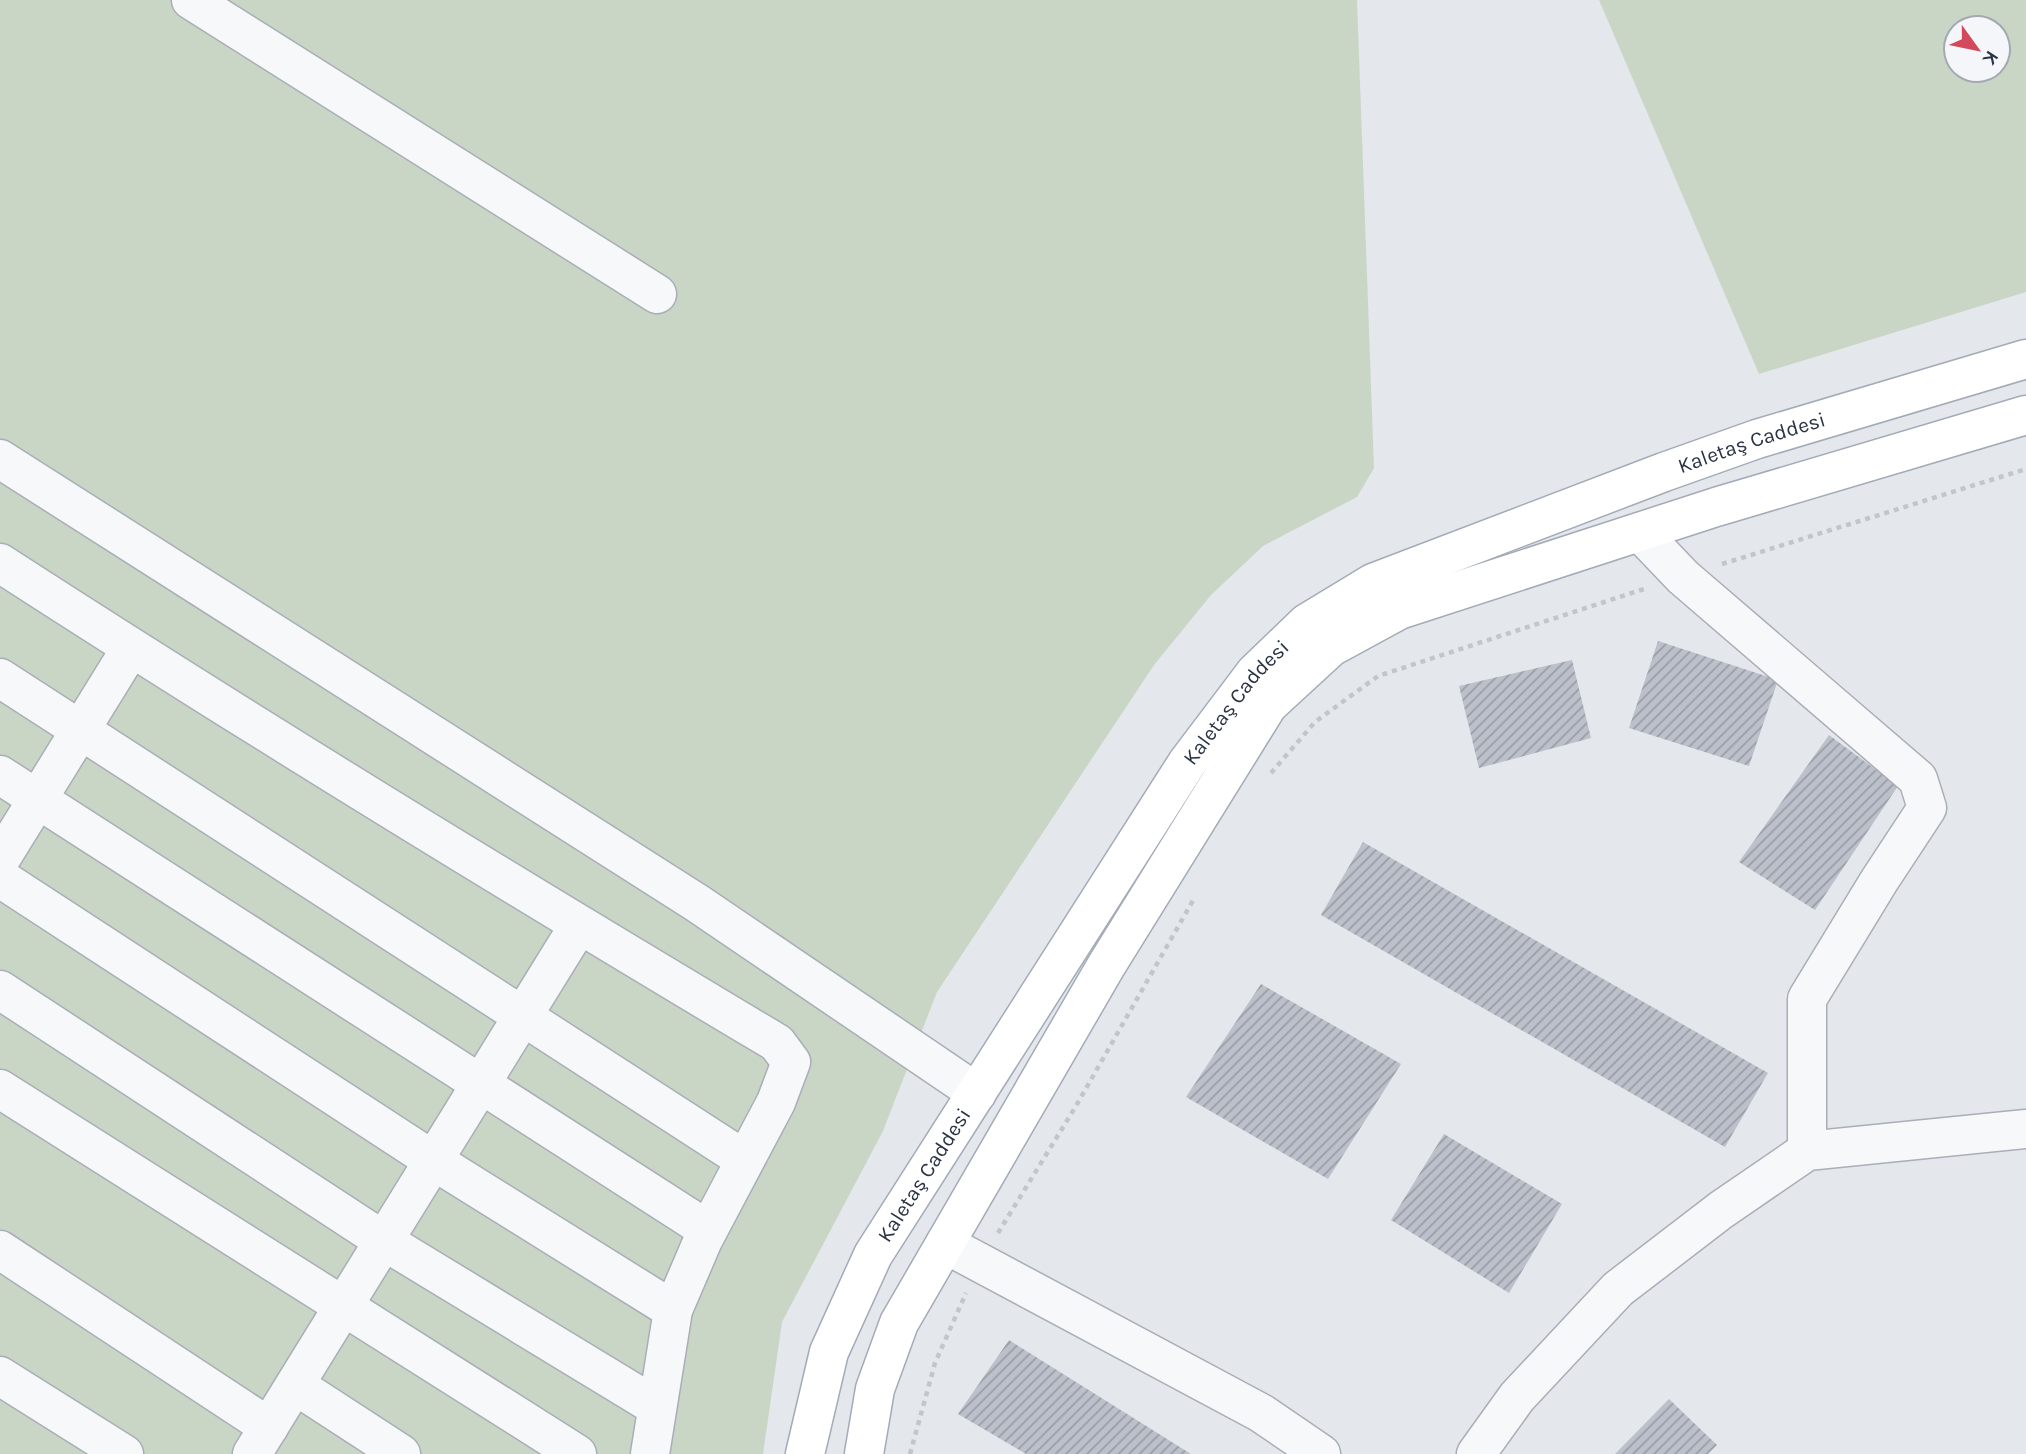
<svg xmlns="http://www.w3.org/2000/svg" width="2026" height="1454" viewBox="0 0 2026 1454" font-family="Karla,sans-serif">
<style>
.garden{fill:#c9d6c5;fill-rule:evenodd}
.building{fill:url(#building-hatch)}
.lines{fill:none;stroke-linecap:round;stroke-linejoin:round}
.minor-casing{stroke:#a9aeb7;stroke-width:41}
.major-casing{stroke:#a3abb8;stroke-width:41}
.path{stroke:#c2c5cb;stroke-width:4.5;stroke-dasharray:5 5;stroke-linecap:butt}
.minor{stroke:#f7f8fa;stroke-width:38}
.major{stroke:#fff;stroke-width:38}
.labels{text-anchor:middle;stroke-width:6;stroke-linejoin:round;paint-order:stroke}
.street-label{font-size:21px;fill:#2b3445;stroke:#f4f6f9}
</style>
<defs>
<pattern id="building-hatch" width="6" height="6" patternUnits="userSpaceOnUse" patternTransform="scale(1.75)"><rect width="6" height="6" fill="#bbc0ca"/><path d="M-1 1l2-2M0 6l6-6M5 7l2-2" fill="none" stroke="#989da6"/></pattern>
</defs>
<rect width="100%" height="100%" fill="#e4e7ec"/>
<g class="garden">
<path d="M 0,0 L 1357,0 L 1374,468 L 1357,497 L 1263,546 L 1211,595 L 1154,665 L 937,992 L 883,1131 L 782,1322 L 763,1454 L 0,1454 Z"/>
<path d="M 1599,0 L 2026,0 L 2026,292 L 1759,374 ZM 1956,28 L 1998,28 L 1998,70 L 1956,70 Z"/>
</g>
<g class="building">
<path d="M 1658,641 L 1778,680 L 1749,766 L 1629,728 Z"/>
<path d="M 1572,660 L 1591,738 L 1479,768 L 1459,686 Z"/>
<path d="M 1829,735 L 1898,786 L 1815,910 L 1739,862 Z"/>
<path d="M 1363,842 L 1768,1073 L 1725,1147 L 1321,915 Z"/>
<path d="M 1261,984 L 1401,1064 L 1328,1179 L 1186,1097 Z"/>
<path d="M 1444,1134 L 1562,1204 L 1509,1293 L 1391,1220 Z"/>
<path d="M 1009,1340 L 1191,1454 L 1026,1454 L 958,1414 Z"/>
<path d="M 1669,1399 L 1717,1445 L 1708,1454 L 1615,1454 Z"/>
</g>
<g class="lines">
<defs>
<g id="minor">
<path d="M 191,0 L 657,294"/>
<path d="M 0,459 L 697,903 L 977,1093"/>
<path d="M 1640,532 L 1683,577 L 1918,779 L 1927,808 L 1879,881 L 1807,999 L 1807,1151"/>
<path d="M 0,563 C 255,728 515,887 777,1043 L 791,1062 L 776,1102 L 703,1240 L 673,1310 L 650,1454"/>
<path d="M 0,678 L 745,1160"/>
<path d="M 0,775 L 708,1230"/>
<path d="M 0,860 L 131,648"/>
<path d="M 0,878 L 434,1161 L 673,1310"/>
<path d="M 0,990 L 384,1241 L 657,1407"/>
<path d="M 0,1089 L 577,1454"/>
<path d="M 945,1244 L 1261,1413 L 1321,1454"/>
<path d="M 0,1250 L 269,1427"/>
<path d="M 0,1376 L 124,1454"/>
<path d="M 295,1385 L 401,1454"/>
<path d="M 252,1454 L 579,925"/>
<path d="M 1476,1454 L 1517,1397 L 1618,1289 L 1721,1210 L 1807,1151 L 2026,1129"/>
</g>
<g id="major">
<path id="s1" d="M 805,1454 L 829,1352 L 873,1255 L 1187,763 L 1255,673 L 1307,623 L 1373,583 L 1664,472 L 1757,439 L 2026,359"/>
<path d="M 864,1454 L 875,1389 L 899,1323 L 1106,966 L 1268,705 L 1331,647 L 1399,610 L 1716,507 L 2026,415"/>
</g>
</defs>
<use href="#minor" class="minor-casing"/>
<use href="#major" class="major-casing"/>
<g class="path">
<path d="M 1722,564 L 2026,469"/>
<path d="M 1271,773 L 1315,722 L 1378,676 L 1644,589"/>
<path d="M 998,1233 L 1076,1106 L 1195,897"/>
<path d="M 910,1454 L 935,1363 L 966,1293"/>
</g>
<use href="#minor" class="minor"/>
<use href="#major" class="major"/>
</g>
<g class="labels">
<g class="street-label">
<text dy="7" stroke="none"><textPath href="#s1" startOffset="1461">Kaletaş Caddesi</textPath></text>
<text dy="7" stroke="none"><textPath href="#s1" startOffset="873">Kaletaş Caddesi</textPath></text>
<text dy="7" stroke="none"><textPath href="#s1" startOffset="306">Kaletaş Caddesi</textPath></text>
</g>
</g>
<g transform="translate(1977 49) rotate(123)"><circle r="33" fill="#f4f6f9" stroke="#a4a8b1" stroke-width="2"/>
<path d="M0-5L12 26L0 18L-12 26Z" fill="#d1495b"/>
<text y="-10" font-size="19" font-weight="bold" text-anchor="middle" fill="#2b3445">K</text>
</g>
</svg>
